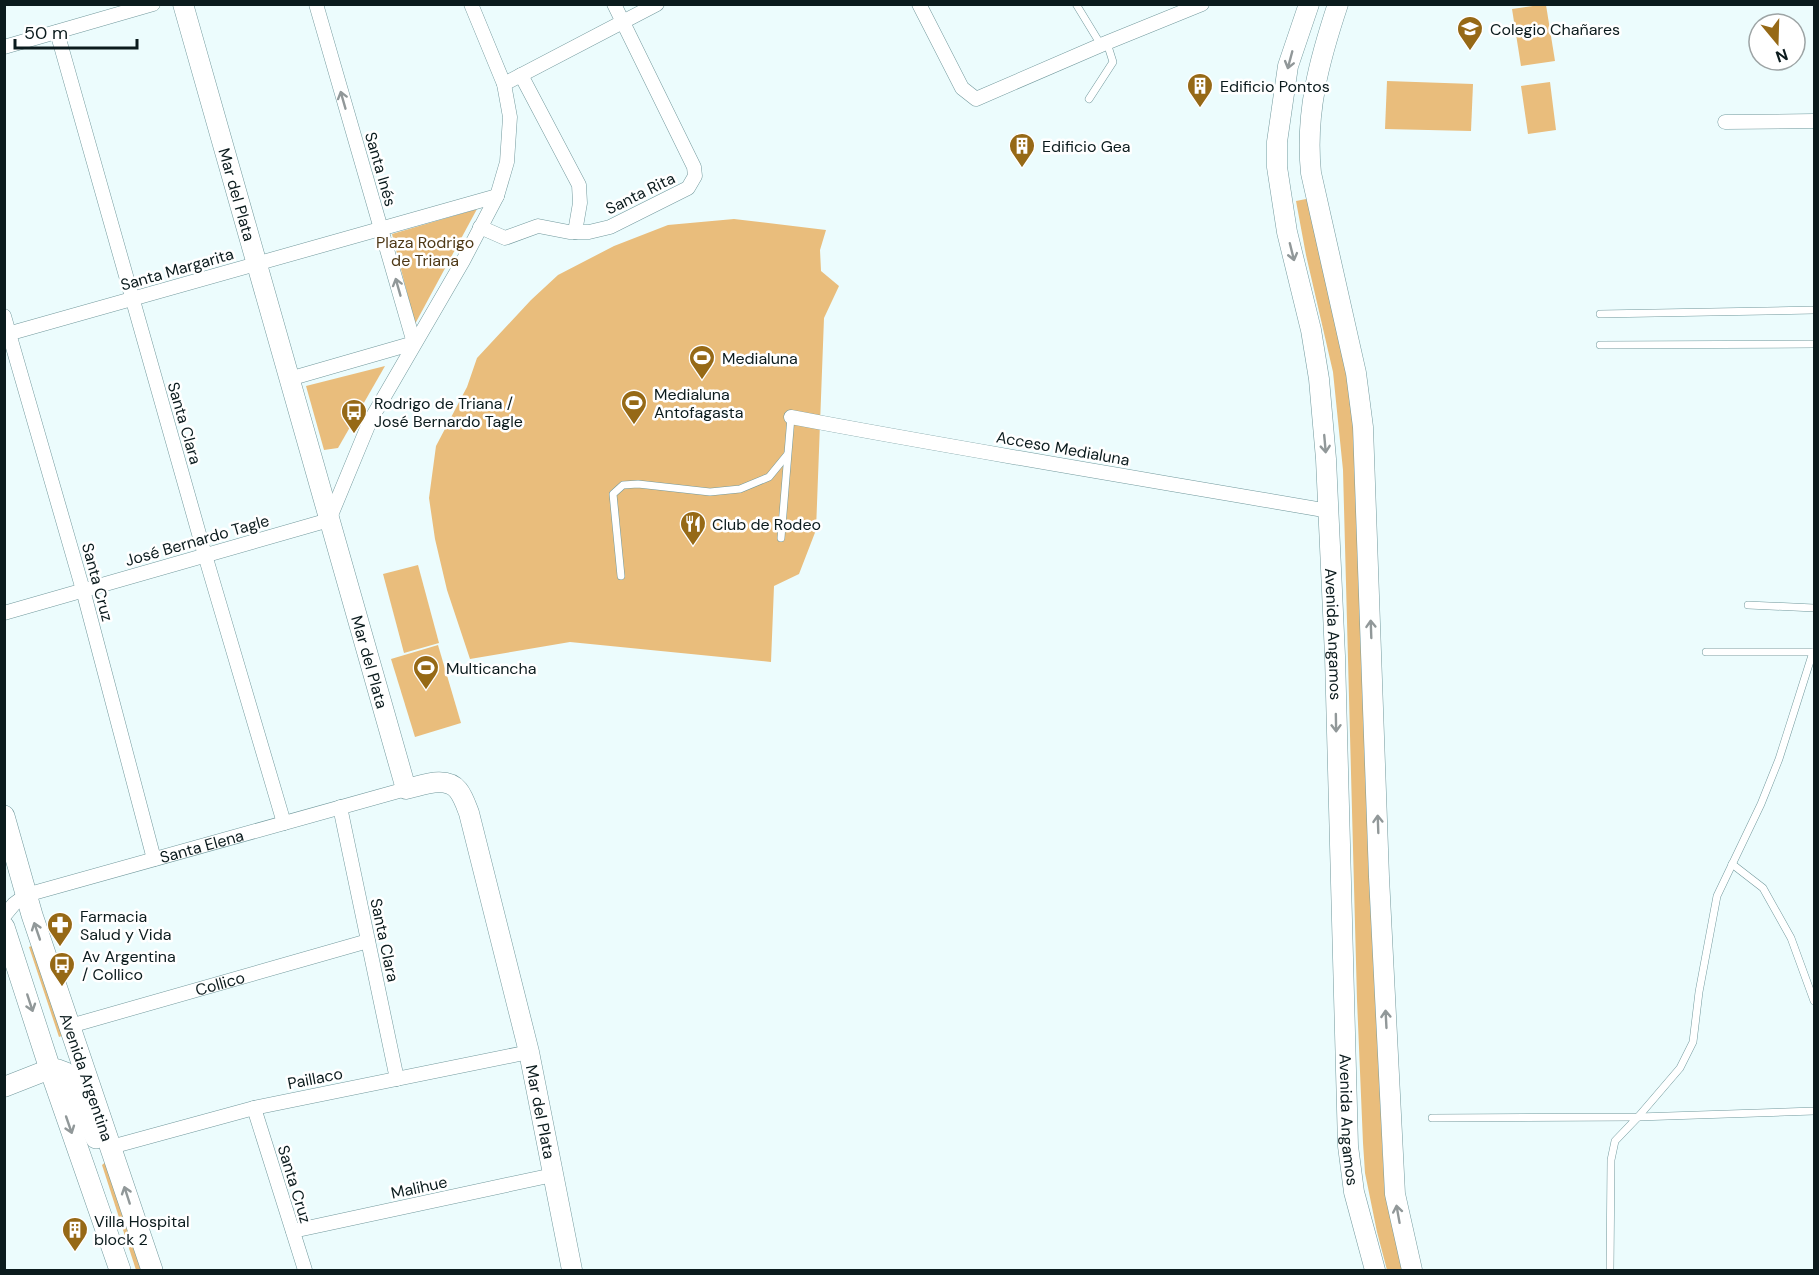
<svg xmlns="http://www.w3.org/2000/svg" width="1819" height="1275" viewBox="0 0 1819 1275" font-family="'DM Sans',sans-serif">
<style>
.green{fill:#e9bd7c}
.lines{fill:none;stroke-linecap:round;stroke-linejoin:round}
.lane-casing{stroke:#72999d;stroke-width:8}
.street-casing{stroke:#72999d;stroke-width:15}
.secondary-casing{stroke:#72999d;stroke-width:21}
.primary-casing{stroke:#72999d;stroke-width:22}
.lane{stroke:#fff;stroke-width:7}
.street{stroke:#fff;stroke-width:14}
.secondary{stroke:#fff;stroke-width:20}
.primary{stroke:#fff;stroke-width:21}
.oneway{stroke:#919899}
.labels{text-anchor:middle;stroke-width:5;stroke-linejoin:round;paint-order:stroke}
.poi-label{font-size:16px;fill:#0b1b1d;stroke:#fff;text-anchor:start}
.street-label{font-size:16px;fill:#0b1b1d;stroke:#fff}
.park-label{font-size:16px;fill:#4e3917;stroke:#fff}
</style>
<rect width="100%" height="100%" fill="#ecfcfd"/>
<g class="green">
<path d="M 1540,5 L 1546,5 L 1555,61 L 1521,66 L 1512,9 Z"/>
<path d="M 1387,81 L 1473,84 L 1471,131 L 1385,129 Z"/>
<path d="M 1550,82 L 1556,130 L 1528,134 L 1521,86 Z"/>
<path d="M 1311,198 L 1357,423 L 1366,625 L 1383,1160 L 1392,1225 L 1407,1270 L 1387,1270 L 1377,1232 L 1365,1173 L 1363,1143 L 1357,1000 L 1343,470 L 1333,372 L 1306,255 L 1296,201 Z"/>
<path d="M 477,209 L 415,324 L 392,234 Z"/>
<path d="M 734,219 L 826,230 L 820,250 L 821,271 L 839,286 L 824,318 L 816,530 L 799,574 L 774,586 L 771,662 L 570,642 L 470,659 L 447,590 L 435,539 L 429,498 L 436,446 L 467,387 L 477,358 L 531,300 L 558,275 L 614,246 L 668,225 Z"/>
<path d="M 385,366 L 338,448 L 324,450 L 306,386 Z"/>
<path d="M 418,565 L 439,643 L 404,653 L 383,574 Z"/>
<path d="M 438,645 L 461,723 L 415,737 L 391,659 Z"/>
<path d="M 38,943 L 67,1034 L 59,1037 L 29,947 Z"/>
<path d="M 107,1161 L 146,1270 L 136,1270 L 102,1165 Z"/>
</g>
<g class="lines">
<defs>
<g id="lane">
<path d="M 1076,4 L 1101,45"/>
<path d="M 1089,99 L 1113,62 L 1107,43"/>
<path d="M 1600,314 L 1814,310"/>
<path d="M 1600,345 L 1814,344"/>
<path d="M 781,538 L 791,417"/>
<path d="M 621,576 L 613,494 L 623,485 L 638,484 L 710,492 L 740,489 L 769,477 L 787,455"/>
<path d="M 1748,605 L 1814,608"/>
<path d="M 1706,652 L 1814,652"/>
<path d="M 1732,864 L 1763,888 L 1791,938 L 1814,1001"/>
<path d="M 1432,1118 L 1638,1117 L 1814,1111"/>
<path d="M 1610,1270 L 1611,1160 L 1615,1141 L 1638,1117 L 1680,1068 L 1693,1042 L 1699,992 L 1717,896 L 1761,804 L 1779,759 L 1813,652"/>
</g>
<g id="street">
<path d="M 919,4 L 962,88 L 976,99 L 1101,45 L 1202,4"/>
<path d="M 57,32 L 205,555 L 284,823"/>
<path d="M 4,47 L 153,4"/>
<path d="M 521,75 L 579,185 L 580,203 L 575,232"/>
<path d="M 504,84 L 657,4"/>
<path d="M 1725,122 L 1814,121"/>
<path d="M 480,227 L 505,238 L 538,226 L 569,232 L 589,232 L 610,227 L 688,188 L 695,176 L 694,167 L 614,4"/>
<path d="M 4,316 L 83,590 L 154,859"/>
<path d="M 4,335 L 497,196"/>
<path d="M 289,379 L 414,343 L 316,4"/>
<path d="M 791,417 C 970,451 1150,480 1329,511"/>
<path d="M 4,613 L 329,520 L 370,421 L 463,261 L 497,196 L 507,162 L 510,117 L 504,84 L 471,4"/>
<path d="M 340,807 L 397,1079"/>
<path id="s1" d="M 4,916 L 14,904 L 26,895 L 406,789"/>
<path id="s2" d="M 70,1026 L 368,941"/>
<path d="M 254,1108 L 305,1270"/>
<path d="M 111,1147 L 254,1108 L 529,1052"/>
<path d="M 293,1231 L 553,1175"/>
</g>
<g id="secondary">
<path id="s3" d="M 183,4 L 406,789 C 421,786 446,775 458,790 C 463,796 466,805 469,813 L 529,1052 L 572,1270"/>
<path id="s4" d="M 1309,4 L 1288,66 L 1277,142 L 1277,167 L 1287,232 L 1311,330 L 1319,379 L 1326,459 L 1335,656 L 1348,1146 L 1354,1192 L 1375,1270"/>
<path d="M 1338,4 C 1319,61 1305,113 1311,173 L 1356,373 L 1363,427 L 1379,877 L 1395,1194 L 1412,1270"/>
<path d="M 4,1087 L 50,1069"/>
</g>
<g id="primary">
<path id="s5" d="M 4,816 L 32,915 L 152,1270"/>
<path d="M 4,927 L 50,1069 L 120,1270"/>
<path d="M 50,1069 L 58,1070 L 66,1073 L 96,1138"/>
</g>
</defs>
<use href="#lane" class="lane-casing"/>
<use href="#street" class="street-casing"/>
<use href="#secondary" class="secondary-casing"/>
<use href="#primary" class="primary-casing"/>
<use href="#lane" class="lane"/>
<use href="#street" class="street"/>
<use href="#secondary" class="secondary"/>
<use href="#primary" class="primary"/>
</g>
<defs><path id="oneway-shaft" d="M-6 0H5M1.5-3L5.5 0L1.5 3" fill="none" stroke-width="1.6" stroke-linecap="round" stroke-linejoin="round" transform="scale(1.5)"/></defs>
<g class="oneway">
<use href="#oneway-shaft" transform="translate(1290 60) rotate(105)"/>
<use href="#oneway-shaft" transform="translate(343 100) rotate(-106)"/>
<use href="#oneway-shaft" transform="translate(1292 252) rotate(76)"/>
<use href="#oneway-shaft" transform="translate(398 287) rotate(-106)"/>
<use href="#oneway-shaft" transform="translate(1325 444) rotate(85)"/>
<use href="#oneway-shaft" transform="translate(1371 629) rotate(-92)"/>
<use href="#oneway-shaft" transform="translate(1336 723) rotate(89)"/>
<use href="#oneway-shaft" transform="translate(1378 824) rotate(-92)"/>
<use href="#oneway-shaft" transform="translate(37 931) rotate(-109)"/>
<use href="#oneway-shaft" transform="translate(30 1003) rotate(72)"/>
<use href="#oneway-shaft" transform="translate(1386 1019) rotate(-93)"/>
<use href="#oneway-shaft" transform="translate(69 1125) rotate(71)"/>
<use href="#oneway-shaft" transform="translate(127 1195) rotate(-108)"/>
<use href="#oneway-shaft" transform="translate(1398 1214) rotate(-100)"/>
</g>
<defs>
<symbol id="school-pin" viewBox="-11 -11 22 30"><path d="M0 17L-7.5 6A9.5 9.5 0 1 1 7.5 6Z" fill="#966916" stroke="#fff"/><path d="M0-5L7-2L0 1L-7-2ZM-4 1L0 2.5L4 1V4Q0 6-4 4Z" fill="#fff"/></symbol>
<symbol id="building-pin" viewBox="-11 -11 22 30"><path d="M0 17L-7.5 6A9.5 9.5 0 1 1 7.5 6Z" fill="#966916" stroke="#fff"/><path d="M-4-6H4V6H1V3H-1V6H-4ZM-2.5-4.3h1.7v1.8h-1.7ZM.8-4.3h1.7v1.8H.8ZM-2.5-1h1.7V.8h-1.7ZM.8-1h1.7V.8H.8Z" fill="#fff"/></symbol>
<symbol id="stadium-pin" viewBox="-11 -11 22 30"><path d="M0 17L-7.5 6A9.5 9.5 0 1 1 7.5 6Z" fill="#966916" stroke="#fff"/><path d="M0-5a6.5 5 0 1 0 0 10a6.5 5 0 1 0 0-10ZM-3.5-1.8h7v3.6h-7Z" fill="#fff"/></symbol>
<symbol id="bus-pin" viewBox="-11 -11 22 30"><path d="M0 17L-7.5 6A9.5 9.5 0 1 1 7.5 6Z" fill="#966916" stroke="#fff"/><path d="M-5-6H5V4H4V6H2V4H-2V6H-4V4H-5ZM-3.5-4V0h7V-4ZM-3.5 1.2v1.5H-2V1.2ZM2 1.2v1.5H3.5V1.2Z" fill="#fff"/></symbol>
<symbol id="restaurant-pin" viewBox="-11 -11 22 30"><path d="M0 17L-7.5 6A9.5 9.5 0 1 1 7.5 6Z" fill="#966916" stroke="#fff"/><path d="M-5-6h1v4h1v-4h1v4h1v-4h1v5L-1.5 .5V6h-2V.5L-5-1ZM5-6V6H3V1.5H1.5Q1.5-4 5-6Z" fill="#fff"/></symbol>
<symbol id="pharmacy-pin" viewBox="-11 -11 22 30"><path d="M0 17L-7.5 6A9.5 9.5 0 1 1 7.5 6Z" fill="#966916" stroke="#fff"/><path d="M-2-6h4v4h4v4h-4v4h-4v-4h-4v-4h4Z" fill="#fff"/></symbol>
</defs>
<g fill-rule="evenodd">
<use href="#school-pin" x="1455" y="14" width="30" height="40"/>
<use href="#building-pin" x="1185" y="71" width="30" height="40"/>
<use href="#building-pin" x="1007" y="131" width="30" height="40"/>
<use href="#stadium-pin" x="687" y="343" width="30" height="40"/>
<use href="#stadium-pin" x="619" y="388" width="30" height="40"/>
<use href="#bus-pin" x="339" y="397" width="30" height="40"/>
<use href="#restaurant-pin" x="678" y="509" width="30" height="40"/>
<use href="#stadium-pin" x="411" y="653" width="30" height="40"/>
<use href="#pharmacy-pin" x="45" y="910" width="30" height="40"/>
<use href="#bus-pin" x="47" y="950" width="30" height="40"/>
<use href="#building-pin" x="60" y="1215" width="30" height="40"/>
</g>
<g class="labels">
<g class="poi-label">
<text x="1490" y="35">Colegio Chañares</text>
<text x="1220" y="92">Edificio Pontos</text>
<text x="1042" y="152">Edificio Gea</text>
<text x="722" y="364">Medialuna</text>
<text x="654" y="400">Medialuna<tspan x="654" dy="18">Antofagasta</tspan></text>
<text x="374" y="409">Rodrigo de Triana /<tspan x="374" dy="18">José Bernardo Tagle</tspan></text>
<text x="712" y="530">Club de Rodeo</text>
<text x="446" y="674">Multicancha</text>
<text x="80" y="922">Farmacia<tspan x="80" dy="18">Salud y Vida</tspan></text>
<text x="82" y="962">Av Argentina<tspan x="82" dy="18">/ Collico</tspan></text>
<text x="94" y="1227">Villa Hospital<tspan x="94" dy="18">block 2</tspan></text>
</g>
<g class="street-label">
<text transform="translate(381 169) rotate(74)" y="6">Santa Inés</text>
<text transform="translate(640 193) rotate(-26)" y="6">Santa Rita</text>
<text dy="6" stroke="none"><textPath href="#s3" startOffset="198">Mar del Plata</textPath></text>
<text transform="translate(177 269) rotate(-16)" y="6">Santa Margarita</text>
<text transform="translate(185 423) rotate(74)" y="6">Santa Clara</text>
<text transform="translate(1063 448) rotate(10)" y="6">Acceso Medialuna</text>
<text transform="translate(197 540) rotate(-16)" y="6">José Bernardo Tagle</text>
<text transform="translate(98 582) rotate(75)" y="6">Santa Cruz</text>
<text dy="6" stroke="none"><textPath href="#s4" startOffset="639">Avenida Angamos</textPath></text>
<text dy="6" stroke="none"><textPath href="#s3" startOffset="684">Mar del Plata</textPath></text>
<text dy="6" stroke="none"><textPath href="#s1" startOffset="213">Santa Elena</textPath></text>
<text transform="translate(385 940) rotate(78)" y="6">Santa Clara</text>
<text dy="6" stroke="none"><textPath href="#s2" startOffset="156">Collico</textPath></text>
<text dy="6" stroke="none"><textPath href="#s5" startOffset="274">Avenida Argentina</textPath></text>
<text transform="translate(315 1078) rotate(-11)" y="6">Paillaco</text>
<text dy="6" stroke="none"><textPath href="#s3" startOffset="1204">Mar del Plata</textPath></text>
<text dy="6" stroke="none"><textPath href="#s4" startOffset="1125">Avenida Angamos</textPath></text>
<text transform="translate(295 1184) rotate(73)" y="6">Santa Cruz</text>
<text transform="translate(419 1187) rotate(-12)" y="6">Malihue</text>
</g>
<g class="park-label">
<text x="425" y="248">Plaza Rodrigo<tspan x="425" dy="18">de Triana</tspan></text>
</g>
</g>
<rect width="1819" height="1275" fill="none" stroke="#0b1b1d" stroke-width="12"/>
<g transform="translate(1777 42) rotate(161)"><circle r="28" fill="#ffffff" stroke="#9da4a5" stroke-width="1.5"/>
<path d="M0-4.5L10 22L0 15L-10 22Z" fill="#966916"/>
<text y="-9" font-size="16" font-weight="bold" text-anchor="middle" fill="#0b1b1d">N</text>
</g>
<path d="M15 39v9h122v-9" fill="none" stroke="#0b1b1d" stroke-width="3"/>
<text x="24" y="39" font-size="18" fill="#0b1b1d" stroke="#ffffff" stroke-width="4.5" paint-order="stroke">50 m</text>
</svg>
